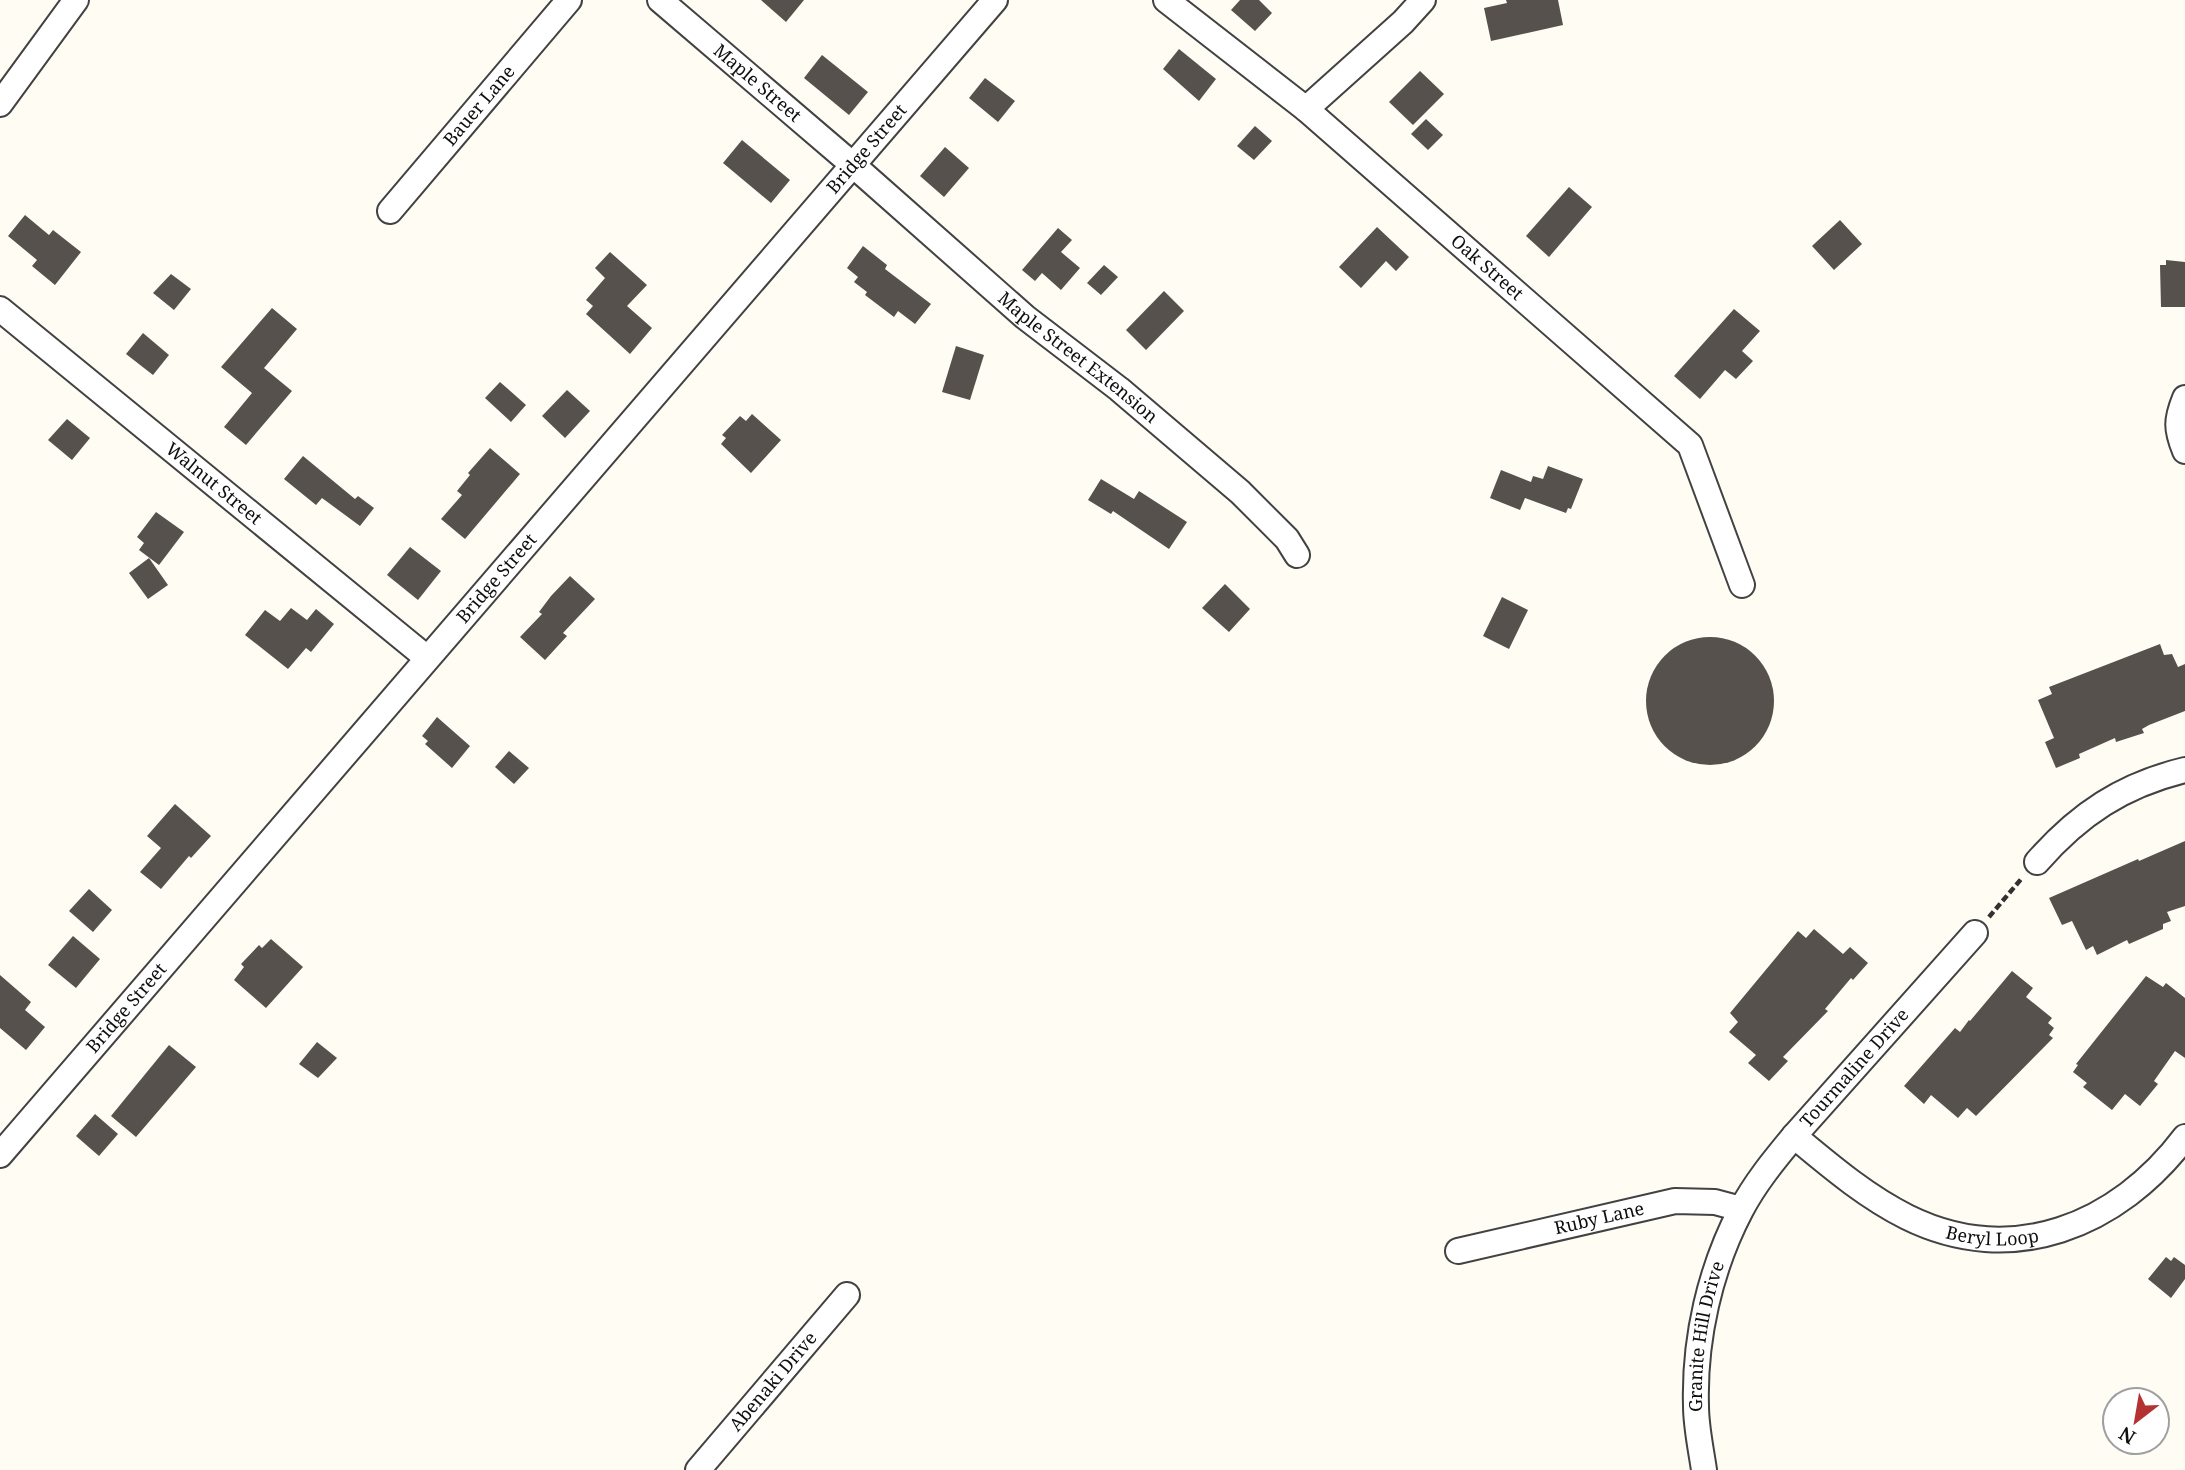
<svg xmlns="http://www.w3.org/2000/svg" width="2185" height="1470" viewBox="0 0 2185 1470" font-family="'Noto Serif',serif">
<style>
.building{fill:#57514d}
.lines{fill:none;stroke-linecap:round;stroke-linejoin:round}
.minor-casing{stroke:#424242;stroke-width:28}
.path{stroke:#313131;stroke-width:4.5;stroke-dasharray:7 3.5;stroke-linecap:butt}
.minor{stroke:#fff;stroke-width:24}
.labels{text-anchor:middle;stroke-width:7;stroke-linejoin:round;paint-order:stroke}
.street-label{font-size:18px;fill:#0f0f0f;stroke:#fff}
</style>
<rect width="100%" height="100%" fill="#fefcf3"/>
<g class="building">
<path d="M 761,0 L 804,0 L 786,22 Z"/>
<path d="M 1240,0 L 1259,0 L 1272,13 L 1255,31 L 1231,10 Z"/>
<path d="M 1506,0 L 1558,0 L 1563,25 L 1491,41 L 1484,8 L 1507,3 Z"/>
<path d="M 1179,49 L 1216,79 L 1199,101 L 1163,69 Z"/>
<path d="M 822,55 L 868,92 L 849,115 L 804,78 Z"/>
<path d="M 1420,71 L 1444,94 L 1413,125 L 1389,102 Z"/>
<path d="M 985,78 L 1015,101 L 998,122 L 969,98 Z"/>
<path d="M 1426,119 L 1443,135 L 1428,150 L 1411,134 Z"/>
<path d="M 1255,126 L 1272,141 L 1254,160 L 1237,146 Z"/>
<path d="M 742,140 L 790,180 L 771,203 L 723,163 Z"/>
<path d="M 945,147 L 969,168 L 944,197 L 920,176 Z"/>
<path d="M 1569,187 L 1592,207 L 1549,257 L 1526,236 Z"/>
<path d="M 25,215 L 49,235 L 53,230 L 81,252 L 55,285 L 32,266 L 37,260 L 8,236 Z"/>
<path d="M 1840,220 L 1862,244 L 1834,270 L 1812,246 Z"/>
<path d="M 1377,227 L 1409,257 L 1396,271 L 1386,261 L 1361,288 L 1339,267 Z"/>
<path d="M 1058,228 L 1072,240 L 1061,252 L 1080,268 L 1061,290 L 1042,273 L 1035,281 L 1022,270 Z"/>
<path d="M 863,246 L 887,265 L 885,269 L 931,304 L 915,324 L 898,311 L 894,317 L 865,295 L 867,292 L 854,282 L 858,277 L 847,268 Z"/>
<path d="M 610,252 L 647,285 L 627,306 L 652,328 L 630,354 L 586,314 L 593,306 L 586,300 L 605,278 L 595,268 Z"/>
<path d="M 2166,260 L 2185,262 L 2185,307 L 2161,307 L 2160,265 L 2166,265 Z"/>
<path d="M 1104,265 L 1118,277 L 1101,295 L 1087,283 Z"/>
<path d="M 171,274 L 191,289 L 174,310 L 153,293 Z"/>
<path d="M 1164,291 L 1184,311 L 1146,350 L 1126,330 Z"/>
<path d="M 272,308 L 297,329 L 264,368 L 292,391 L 246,445 L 224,427 L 252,393 L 221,367 Z"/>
<path d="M 1734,309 L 1760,331 L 1742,351 L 1753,361 L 1736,379 L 1725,370 L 1700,399 L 1674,376 Z"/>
<path d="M 143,333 L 169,355 L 153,375 L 126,354 Z"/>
<path d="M 956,346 L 984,355 L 970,400 L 942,392 Z"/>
<path d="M 500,382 L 526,405 L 511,422 L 485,398 Z"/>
<path d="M 567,390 L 590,411 L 565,438 L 542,416 Z"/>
<path d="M 752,414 L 781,440 L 751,473 L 721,444 L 726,438 L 722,435 L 740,416 L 746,421 Z"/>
<path d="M 67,419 L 90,438 L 72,460 L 48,440 Z"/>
<path d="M 490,448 L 520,474 L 465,539 L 441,519 L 462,495 L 457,491 L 470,475 L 468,473 Z"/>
<path d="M 303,456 L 355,499 L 358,496 L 374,508 L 360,526 L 322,498 L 316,505 L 284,479 Z"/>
<path d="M 1548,466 L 1583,479 L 1571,509 L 1568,508 L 1566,513 L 1525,498 L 1520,510 L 1490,498 L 1501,470 L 1531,482 L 1533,476 L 1543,479 Z"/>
<path d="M 1101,479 L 1134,499 L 1139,491 L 1187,522 L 1169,549 L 1113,511 L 1111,514 L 1088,500 Z"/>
<path d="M 156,512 L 184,532 L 159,565 L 139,550 L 144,543 L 137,537 Z"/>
<path d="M 410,547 L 441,571 L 418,600 L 387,575 Z"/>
<path d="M 149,558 L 168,585 L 148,599 L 129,573 Z"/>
<path d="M 570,576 L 595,599 L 563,633 L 567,636 L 545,660 L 520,637 L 542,614 L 539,612 L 551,596 Z"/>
<path d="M 1225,584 L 1250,609 L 1229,632 L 1202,608 Z"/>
<path d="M 1502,597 L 1528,610 L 1509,649 L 1483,636 Z"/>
<path d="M 291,608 L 307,620 L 316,609 L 334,624 L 311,652 L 306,648 L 288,669 L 245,635 L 265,610 L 280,621 Z"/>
<circle cx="1710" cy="701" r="64"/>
<path d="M 2160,644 L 2164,655 L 2172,654 L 2178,667 L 2185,664 L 2185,711 L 2149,725 L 2142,729 L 2144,733 L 2116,742 L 2115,738 L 2079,754 L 2080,758 L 2056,768 L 2045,742 L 2054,738 L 2038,700 L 2052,694 L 2049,687 Z"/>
<path d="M 437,717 L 470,746 L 452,768 L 425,744 L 428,741 L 422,736 Z"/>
<path d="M 509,751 L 529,768 L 514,784 L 495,767 Z"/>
<path d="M 175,804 L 211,836 L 191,858 L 189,856 L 161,889 L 140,872 L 161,848 L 147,836 Z"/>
<path d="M 2185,841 L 2185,906 L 2167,912 L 2171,921 L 2163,924 L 2163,929 L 2129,944 L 2127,940 L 2097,955 L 2093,946 L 2086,950 L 2072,921 L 2062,925 L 2049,898 L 2138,859 L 2139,861 Z"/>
<path d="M 89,889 L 112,910 L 93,932 L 69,911 Z"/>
<path d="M 1814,929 L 1843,954 L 1850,947 L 1868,963 L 1853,980 L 1851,978 L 1825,1009 L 1828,1011 L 1783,1057 L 1788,1061 L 1769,1081 L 1748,1063 L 1756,1055 L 1729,1032 L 1738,1022 L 1730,1013 L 1798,931 L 1806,938 Z"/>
<path d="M 73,936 L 100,959 L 76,988 L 48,965 Z"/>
<path d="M 271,939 L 303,967 L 266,1008 L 234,980 L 244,967 L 241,964 L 259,945 L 262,948 Z"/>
<path d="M 2012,971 L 2033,988 L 2026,997 L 2052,1018 L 2048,1023 L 2054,1028 L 2049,1035 L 2053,1038 L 1976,1116 L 1967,1108 L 1958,1118 L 1931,1095 L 1924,1104 L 1904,1086 L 1955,1028 L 1960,1032 L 1969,1020 L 1970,1021 Z"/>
<path d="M 0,975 L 31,1002 L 25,1010 L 45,1027 L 26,1050 L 0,1028 Z"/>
<path d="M 2146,976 L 2163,987 L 2166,983 L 2185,998 L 2185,1058 L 2175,1051 L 2154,1081 L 2158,1084 L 2140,1106 L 2125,1094 L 2112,1110 L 2083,1087 L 2087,1083 L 2073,1072 L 2078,1065 L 2076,1064 Z"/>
<path d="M 317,1042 L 337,1058 L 318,1078 L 299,1064 Z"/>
<path d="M 169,1045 L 196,1067 L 136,1137 L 111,1116 Z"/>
<path d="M 95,1114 L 118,1134 L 99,1156 L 76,1136 Z"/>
<path d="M 2166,1257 L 2171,1261 L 2174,1257 L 2185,1265 L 2185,1279 L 2171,1298 L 2148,1279 Z"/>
</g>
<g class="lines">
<defs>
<g id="minor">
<path id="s1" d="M 660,0 L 853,165 L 1025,317 L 1119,389 L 1240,492 L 1287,539 L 1297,555"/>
<path id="s2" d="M 1166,0 L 1306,109 L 1690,445 L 1742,585"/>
<path d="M 0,104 L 76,0"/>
<path d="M 1306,109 L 1403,22 L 1423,0"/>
<path id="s3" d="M 390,211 L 569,0"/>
<path id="s4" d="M 0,309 L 427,658"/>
<path d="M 2185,398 C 2176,420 2176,429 2185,451"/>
<path d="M 2037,862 C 2079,814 2123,785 2185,770"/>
<path id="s5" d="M 1794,1136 C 1829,1165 1865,1196 1907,1217 C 2012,1269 2118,1226 2185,1137"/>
<path id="s6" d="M 0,1155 L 995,0"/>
<path id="s7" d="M 1458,1251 L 1675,1201 L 1715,1202 L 1741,1209"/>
<path id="s8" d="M 698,1470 L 847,1295"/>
<path id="s9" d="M 1704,1470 C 1701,1449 1696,1427 1696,1406 C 1694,1339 1710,1269 1741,1210 C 1755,1183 1775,1159 1794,1136 L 1975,933"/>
</g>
</defs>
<use href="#minor" class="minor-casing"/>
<path class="path" d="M 1989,917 L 2022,878"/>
<use href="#minor" class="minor"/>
</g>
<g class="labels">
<g class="street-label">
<text dy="6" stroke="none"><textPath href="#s1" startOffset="128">Maple Street</textPath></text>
<text dy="6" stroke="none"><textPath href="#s3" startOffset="138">Bauer Lane</textPath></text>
<text dy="6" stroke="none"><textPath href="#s6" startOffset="1328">Bridge Street</textPath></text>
<text dy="6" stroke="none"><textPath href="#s2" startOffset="418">Oak Street</textPath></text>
<text dy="6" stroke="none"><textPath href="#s1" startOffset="550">Maple Street Extension</textPath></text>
<text dy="6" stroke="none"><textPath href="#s4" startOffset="276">Walnut Street</textPath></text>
<text dy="6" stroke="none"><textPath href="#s6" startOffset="761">Bridge Street</textPath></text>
<text dy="6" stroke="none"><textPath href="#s6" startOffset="194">Bridge Street</textPath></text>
<text dy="6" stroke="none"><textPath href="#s9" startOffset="450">Tourmaline Drive</textPath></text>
<text dy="6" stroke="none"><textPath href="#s7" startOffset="145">Ruby Lane</textPath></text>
<text dy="6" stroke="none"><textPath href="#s5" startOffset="228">Beryl Loop</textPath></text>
<text dy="6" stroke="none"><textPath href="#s9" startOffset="135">Granite Hill Drive</textPath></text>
<text dy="6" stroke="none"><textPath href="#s8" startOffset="116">Abenaki Drive</textPath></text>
</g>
</g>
<g transform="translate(2136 1421) rotate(211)"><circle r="33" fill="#ffffff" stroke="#9f9f9f" stroke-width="2"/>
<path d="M0-5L12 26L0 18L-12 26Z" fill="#b53233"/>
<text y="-10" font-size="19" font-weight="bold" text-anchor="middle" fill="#0f0f0f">N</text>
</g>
</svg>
